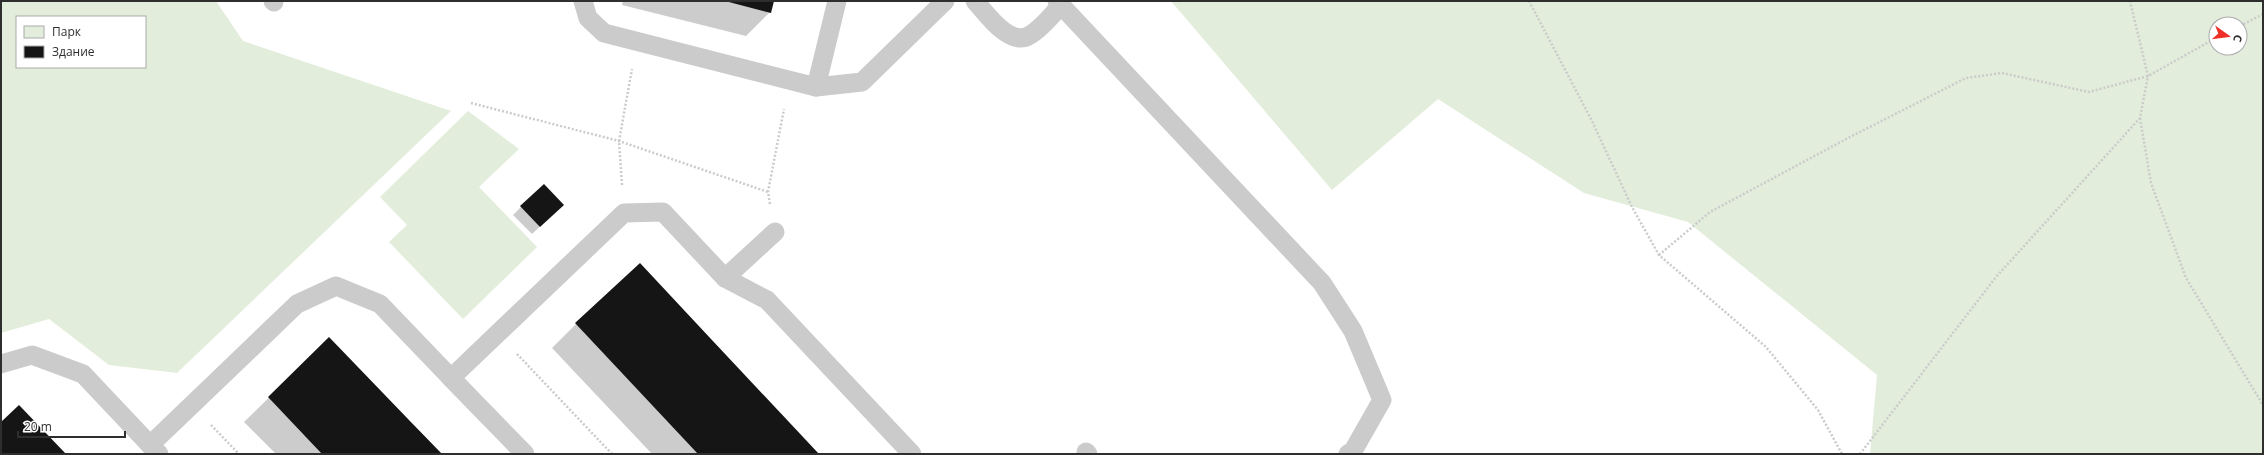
<svg xmlns="http://www.w3.org/2000/svg" width="2264" height="455" viewBox="0 0 2264 455" font-family="'Open Sans',sans-serif">
<style>
.green{fill:#e2eddb;fill-rule:evenodd}
.shadow{fill:#0003}
.building{fill:#151515}
.lines{fill:none;stroke-linecap:round;stroke-linejoin:round}
.path{stroke:#cbcbcb;stroke-width:2.5;stroke-dasharray:2 2;stroke-linecap:butt}
.lane{stroke:#cbcbcb;stroke-width:19}
</style>
<rect width="100%" height="100%" fill="#fff"/>
<g class="green">
<path d="M 1,1 L 216,1 L 243,41 L 451,111 L 177,373 L 109,365 L 49,319 L 1,333 ZM 17,17 L 145,17 L 145,67 L 17,67 Z"/>
<path d="M 1171,1 L 2263,1 L 2263,454 L 1870,454 L 1877,375 L 1688,222 L 1584,193 L 1438,99 L 1332,190 ZM 2216,24 L 2240,24 L 2240,48 L 2216,48 Z"/>
<path d="M 468,111 L 519,149 L 479,187 L 537,247 L 463,319 L 389,242 L 407,225 L 380,197 Z"/>
</g>
<g class="shadow">
<path d="M 623,1 L 773,1 L 770,12 L 746,36 L 622,5 Z"/>
<path d="M 521,207 L 554,213 L 532,234 L 513,215 Z"/>
<path d="M 576,324 L 818,454 L 652,454 L 552,348 Z"/>
<path d="M 329,339 L 440,454 L 276,454 L 244,422 Z"/>
</g>
<g class="building">
<path d="M 725,1 L 774,1 L 771,13 Z"/>
<path d="M 544,184 L 564,205 L 540,227 L 520,206 Z"/>
<path d="M 640,263 L 711,339 L 819,454 L 698,454 L 575,323 Z"/>
<path d="M 329,337 L 408,419 L 442,454 L 322,454 L 268,397 Z"/>
<path d="M 19,405 L 66,454 L 1,454 L 1,422 Z"/>
</g>
<g class="lines">
<g class="path">
<path d="M 1529,1 L 1591,119 L 1632,207 L 1659,255 L 1766,347 L 1818,410 L 1842,454"/>
<path d="M 2240,26 L 2263,14"/>
<path d="M 471,103 L 619,141 L 768,192"/>
<path d="M 2140,118 L 2151,183 L 2186,278 L 2263,405"/>
<path d="M 622,185 L 619,141 L 632,69"/>
<path d="M 770,204 L 768,192 L 784,109"/>
<path d="M 1659,255 L 1710,212 L 1850,137 L 1966,78 L 2002,73 L 2089,92 L 2148,76 L 2216,38"/>
<path d="M 517,354 L 612,454"/>
<path d="M 211,425 L 239,454"/>
<path d="M 1860,454 L 1996,277 L 2140,118 L 2148,76 L 2130,1"/>
</g>
<g class="lane">
<path d="M 273,1 L 274,2"/>
<path d="M 583,1 L 588,18 L 604,33 L 816,87 L 862,82 L 945,1"/>
<path d="M 975,1 C 987,14 1010,48 1030,35 C 1042,28 1052,15 1061,5"/>
<path d="M 1057,1 L 1322,283 L 1353,331 L 1382,400 L 1353,451 L 1348,454"/>
<path d="M 816,87 L 837,1"/>
<path d="M 725,278 L 775,232"/>
<path d="M 1,364 L 32,355 L 83,374 L 150,445"/>
<path d="M 1086,452 L 1088,454"/>
<path d="M 159,454 L 150,445 L 297,304 L 336,286 L 380,304 L 451,378"/>
<path d="M 525,454 L 451,378 L 624,213 L 663,212 L 725,278 L 767,300 L 912,454"/>
</g>
</g>
<rect width="2264" height="455" fill="none" stroke="#2e2e2e" stroke-width="4"/>
<rect x="16" y="16" width="130" height="52" fill="#ffffff" stroke="#ababab"/>
<rect x="24" y="26" width="20" height="12" fill="#e2eddb" stroke="#ababab"/>
<text x="52" y="36" font-size="12" fill="#2e2e2e">Парк</text>
<rect x="24" y="46" width="20" height="12" fill="#151515" stroke="#ababab"/>
<text x="52" y="56" font-size="12" fill="#2e2e2e">Здание</text>
<g transform="translate(2228 36) rotate(104)"><circle r="19" fill="#ffffff" stroke="#ababab"/>
<path d="M0-3L7 15L0 10L-7 15Z" fill="#ef3026"/>
<text y="-6" font-size="11" font-weight="bold" text-anchor="middle" fill="#2e2e2e">С</text>
</g>
<path d="M18 431v6h107v-6" fill="none" stroke="#2e2e2e" stroke-width="2"/>
<text x="24" y="431" font-size="12" fill="#2e2e2e" stroke="#ffffff" stroke-width="3" paint-order="stroke">20 m</text>
</svg>
